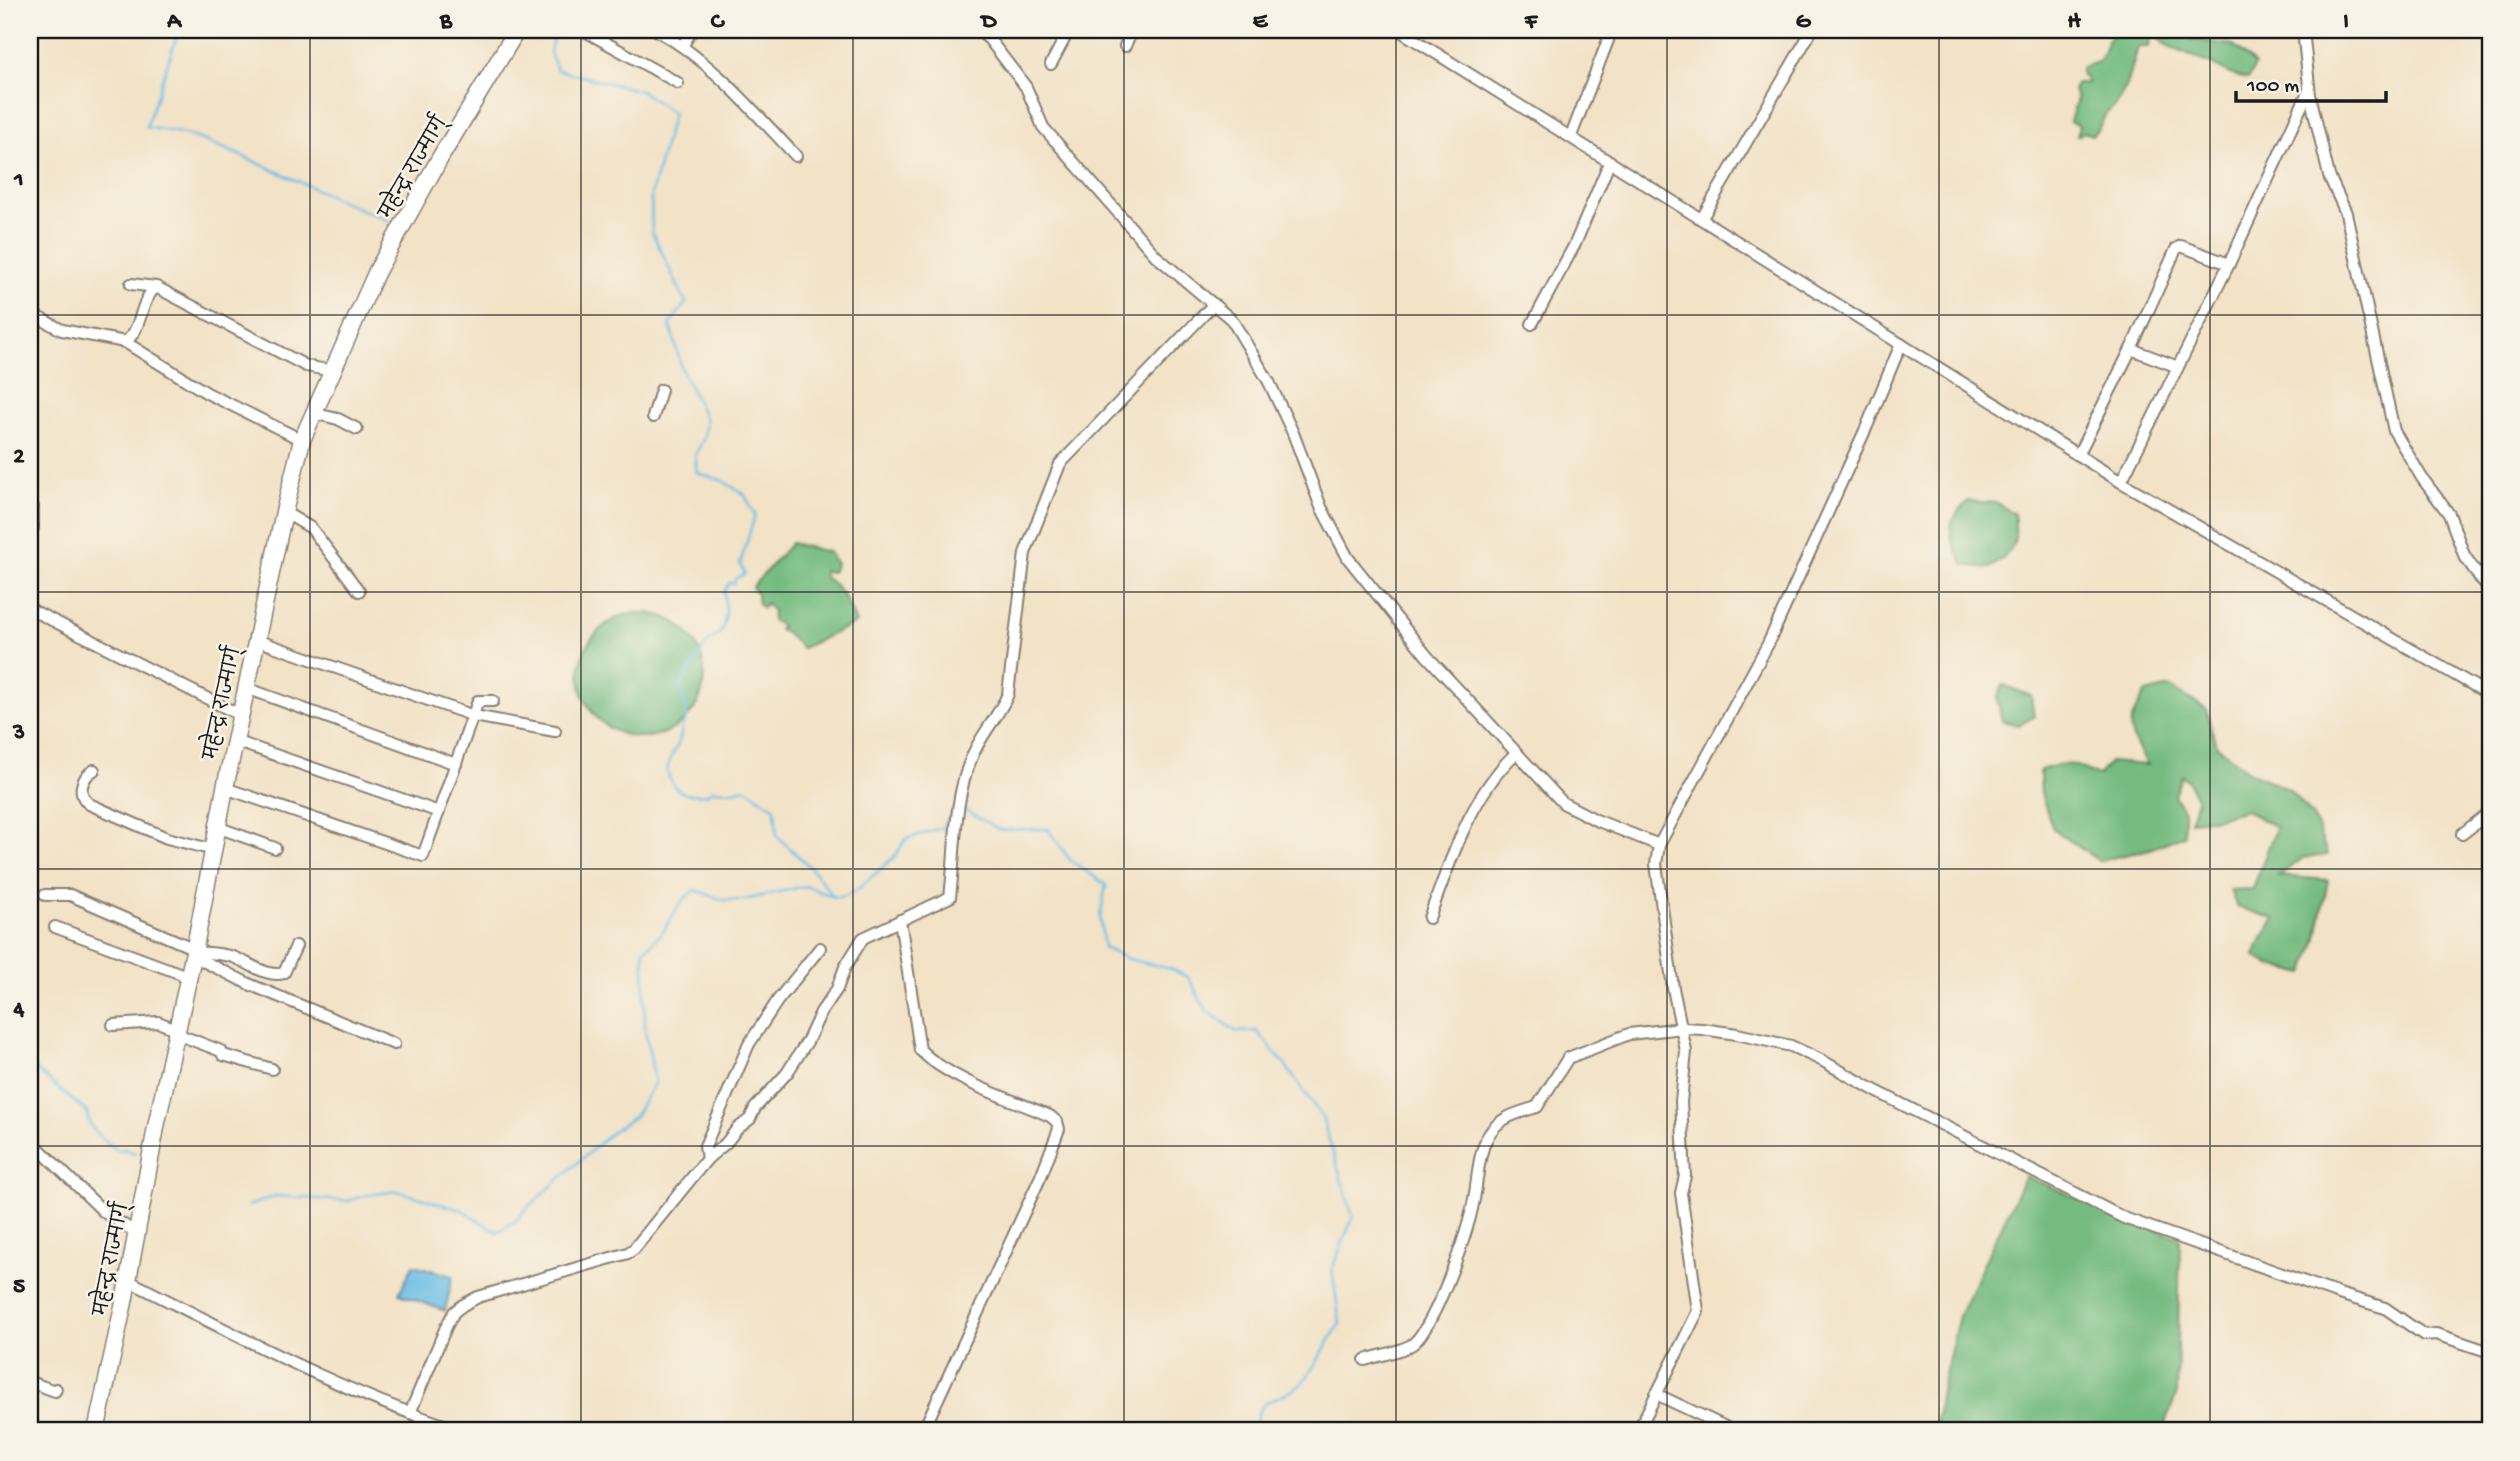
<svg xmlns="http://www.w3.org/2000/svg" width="2520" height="1461" viewBox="0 0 2520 1461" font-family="'Gochi Hand','Playpen Sans Deva',sans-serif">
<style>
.forest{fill:#74bb80;stroke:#486c4e;stroke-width:2}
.water{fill:#6abde6;stroke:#436c81;stroke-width:2}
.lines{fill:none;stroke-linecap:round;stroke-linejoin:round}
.stream{stroke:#6abde6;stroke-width:2.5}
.minor-casing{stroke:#877f71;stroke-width:14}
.highway-casing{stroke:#877f71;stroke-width:19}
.minor{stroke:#fff;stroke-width:10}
.highway{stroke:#fff;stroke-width:16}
.grid{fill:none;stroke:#1c1c1c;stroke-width:2;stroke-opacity:0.55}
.labels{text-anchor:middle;stroke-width:5;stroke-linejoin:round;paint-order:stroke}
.street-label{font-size:19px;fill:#1c1c1c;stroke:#f7f3e8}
.neatline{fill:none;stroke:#1c1c1c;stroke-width:2.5}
.grid-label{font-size:23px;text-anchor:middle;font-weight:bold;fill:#1c1c1c}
</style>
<rect width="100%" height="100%" fill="#f7f3e8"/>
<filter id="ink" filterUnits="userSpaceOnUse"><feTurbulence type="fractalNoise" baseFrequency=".0143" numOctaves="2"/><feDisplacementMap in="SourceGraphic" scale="14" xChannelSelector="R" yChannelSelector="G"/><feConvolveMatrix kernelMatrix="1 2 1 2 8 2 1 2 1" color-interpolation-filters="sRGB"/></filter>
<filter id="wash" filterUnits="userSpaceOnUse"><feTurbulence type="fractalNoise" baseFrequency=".00686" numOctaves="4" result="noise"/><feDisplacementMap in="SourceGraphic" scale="28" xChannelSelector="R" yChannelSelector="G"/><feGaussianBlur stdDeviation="1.57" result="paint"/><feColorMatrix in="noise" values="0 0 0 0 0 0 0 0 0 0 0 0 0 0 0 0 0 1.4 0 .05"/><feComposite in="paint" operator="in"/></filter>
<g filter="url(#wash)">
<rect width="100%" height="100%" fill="#f2e2c6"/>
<g class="forest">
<path d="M 2113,30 L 2177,30 L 2194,40 L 2233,45 L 2255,65 L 2248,79 L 2237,77 L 2211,64 L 2169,47 L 2157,38 L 2150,38 L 2149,47 L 2138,47 L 2127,85 L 2117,103 L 2105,115 L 2099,128 L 2092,135 L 2084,132 L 2077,136 L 2079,126 L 2070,122 L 2077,98 L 2073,90 L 2077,83 L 2088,83 L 2080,72 L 2082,67 C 2104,62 2102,59 2108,38 L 2112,37 Z"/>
<path d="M 1968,501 L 1997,503 L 2014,514 C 2018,544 2015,551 1990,568 L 1964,565 C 1949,536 1942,526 1968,501 Z"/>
<path d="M 791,543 L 829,552 L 836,564 L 832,572 L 824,571 L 824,577 C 844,589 847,602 856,623 L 802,648 L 786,633 L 779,630 L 781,626 L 772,620 L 773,611 L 766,603 L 763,608 L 758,604 L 757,594 L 752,587 Z"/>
<circle cx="642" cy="675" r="62"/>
<path d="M 2003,685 L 2031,696 L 2034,717 L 2019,725 L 2002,721 L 1997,698 Z"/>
<path d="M 2169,687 L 2206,709 L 2216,745 L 2249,772 L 2288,789 L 2312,815 L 2328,855 L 2303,858 L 2278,876 L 2328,880 L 2316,942 L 2304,974 L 2270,965 L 2255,956 L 2262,938 L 2275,919 L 2237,907 L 2230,890 L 2253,889 L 2276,827 L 2245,810 L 2218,818 L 2190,821 L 2197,800 L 2188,781 L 2182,775 L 2174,796 L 2184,811 L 2184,835 L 2150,849 L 2099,861 L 2053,829 L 2041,794 L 2040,770 C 2069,761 2073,762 2098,776 L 2110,762 L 2147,765 C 2128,727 2123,734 2145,693 Z"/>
<path d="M 2025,1176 L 2124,1218 L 2180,1238 L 2177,1393 L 2162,1431 L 1935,1431 L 1941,1391 L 1959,1316 Z"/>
</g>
<path class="water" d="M 413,1265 L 453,1276 L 445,1311 L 399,1294 Z"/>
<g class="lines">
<g class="stream">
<path d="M 179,30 L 146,127 C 161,130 179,131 194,137 C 260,160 321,195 388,220"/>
<path d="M 555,30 L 550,52 L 557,70 L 641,91 L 673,113 L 651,195 L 652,232 L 686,303 L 670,324 L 682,370 L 706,420 L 704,438 L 695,455 L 697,473 L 721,480 L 744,494 L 755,515 L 740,564 L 745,574 L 736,578 L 734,583 L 729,583 L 724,592 L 726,615 L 722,631 L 708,642 L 679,688 C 684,700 692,715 682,726 C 682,752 658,762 672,783 C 681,797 693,795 707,794 L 712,790 L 732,791 L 746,788 L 775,808 L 777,836 L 811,868 L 832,895"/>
<path d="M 963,809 L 1000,830 L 1048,829 L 1070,860 L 1106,885 L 1100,918 L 1104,948 L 1128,959 L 1171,969 L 1188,977 L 1207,1011 L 1237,1032 L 1257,1031 L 1288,1069 L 1322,1117 L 1353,1217 L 1332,1269 L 1340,1323 C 1329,1340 1314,1370 1301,1384 C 1282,1403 1254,1392 1256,1431"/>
<path d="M 30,1065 L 87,1112 C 87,1130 105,1141 119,1151 L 124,1149 L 135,1153"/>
<path d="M 249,1206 L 275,1196 L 349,1201 L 362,1196 L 397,1191 L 462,1210 L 497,1232 L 516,1221 L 527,1208 L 613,1131 L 635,1116 L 655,1082 L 645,1029 L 644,950 C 651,944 659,937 664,930 C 675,914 678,901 695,890 L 723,900 L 744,900 L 806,886 L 834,897 L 842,897 L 858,889 L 894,857 L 906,839 L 941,828 L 953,813"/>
</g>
</g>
</g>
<g filter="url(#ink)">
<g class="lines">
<defs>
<g id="minor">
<path d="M 583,30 L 678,83"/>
<path d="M 656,30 C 712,61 753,111 796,156"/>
<path d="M 978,30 L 989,39 L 1026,87 L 1043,127 L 1156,256 L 1232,320 L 1269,382 L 1293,433 L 1321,507 L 1348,558 L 1426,655 L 1563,803 L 1596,820 L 1659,845"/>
<path d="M 1399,30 L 2121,482 L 2490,695"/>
<path d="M 2303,30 L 2310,95 L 2329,176 L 2346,213 L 2394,431 L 2422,478 L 2449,514 L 2464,555 L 2480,578 L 2490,588"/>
<path d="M 683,45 L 692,30"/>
<path d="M 1125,46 L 1132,30"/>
<path d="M 1051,64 L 1069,30"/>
<path d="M 1571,136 L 1612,30"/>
<path d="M 1702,218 L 1812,30"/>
<path d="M 131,284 L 156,287"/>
<path d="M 30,313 L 62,330 L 125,342 L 207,393 L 302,440"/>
<path d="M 1532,324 L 1575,244 L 1610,161"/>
<path d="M 125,342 C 143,329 139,301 156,287 L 306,366 L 332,371"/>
<path d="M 2131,349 L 2178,367"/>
<path d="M 312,413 L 338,419 L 357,429"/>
<path d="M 653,417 L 661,390"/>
<path d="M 2078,455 L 2131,349 L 2176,249 L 2181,246 L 2229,264"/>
<path d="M 2121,482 L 2229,264 L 2309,90"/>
<path d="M 30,505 L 33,507 L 33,528"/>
<path d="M 284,512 L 311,528 L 359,591"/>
<path d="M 2480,578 L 2490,562"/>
<path d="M 30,609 L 240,715"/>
<path d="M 256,640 L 474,716 L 555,731"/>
<path d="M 246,688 L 456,764"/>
<path d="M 235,741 L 439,812"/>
<path d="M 94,770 C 82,777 76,793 89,804 L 167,838 L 214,850"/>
<path d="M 225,788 L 423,856 L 478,701 L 493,701"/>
<path d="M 217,827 L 275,848"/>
<path d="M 2462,834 L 2490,812"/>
<path d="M 45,895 L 70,895 L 195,949"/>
<path d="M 1429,918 C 1451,860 1470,796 1516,753"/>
<path d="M 900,920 L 920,1050 C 951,1081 1009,1098 1050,1116 L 1057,1122 L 1059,1129 L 1041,1176 L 923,1431"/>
<path d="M 55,927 L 187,976"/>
<path d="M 194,952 C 207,953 220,953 233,957 C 250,963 267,978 284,973 L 296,946"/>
<path d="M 193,956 L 251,985 L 394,1044"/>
<path d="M 113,1025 L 158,1022 L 178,1030"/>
<path d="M 177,1034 L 221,1051 L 223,1055 L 272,1069"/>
<path d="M 30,1140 L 104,1212 L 136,1233"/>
<path d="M 707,1159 L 705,1146 L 749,1044 L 778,1000 L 820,948"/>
<path d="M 127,1280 C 237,1335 345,1394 462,1431"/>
<path d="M 1365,1360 C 1376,1356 1408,1350 1415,1342 C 1436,1321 1467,1235 1473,1204 C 1478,1183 1477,1156 1488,1136 C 1499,1117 1517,1113 1537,1107 L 1568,1058 L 1629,1034 L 1683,1028 L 1702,1029 L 1737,1034 L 1791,1046 L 1821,1060 L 1876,1091 L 2124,1218 L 2339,1294 L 2385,1308 L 2424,1335 L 2436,1334 L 2490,1352"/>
<path d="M 30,1382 L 55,1391 L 56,1389"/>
<path d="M 1656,1394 L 1734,1431"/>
<path d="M 410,1413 L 446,1327 L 454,1312 L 463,1305 L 478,1297 L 628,1253 L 634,1249 L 707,1159 L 726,1143 L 737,1129 L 750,1119 L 755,1108 L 787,1073 L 808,1040 L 821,1012 L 837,989 L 845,967 L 863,938 L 950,897 C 956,851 953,802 971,759 C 980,735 998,718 1008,694 L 1025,553 L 1060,464 L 1214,304"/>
<path d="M 1638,1431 L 1698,1311 L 1681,1193 L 1685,1176 L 1681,1102 L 1686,1051 L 1673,988 L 1656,864 L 1659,845 L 1768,644 L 1867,426 L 1901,344"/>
</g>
<path id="highway" d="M 96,1431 L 124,1302 L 156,1127 L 194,952 L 225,788 L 284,512 L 302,440 L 377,271 L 440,158 L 517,30"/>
</defs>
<use href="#minor" class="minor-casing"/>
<use href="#highway" class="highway-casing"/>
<use href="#minor" class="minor"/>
<use href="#highway" class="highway"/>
</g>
</g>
<path class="grid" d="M 310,30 L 310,1431M 581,30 L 581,1431M 853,30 L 853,1431M 1124,30 L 1124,1431M 1396,30 L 1396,1431M 1667,30 L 1667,1431M 1939,30 L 1939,1431M 2210,30 L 2210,1431M 30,315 L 2490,315M 30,592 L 2490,592M 30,869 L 2490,869M 30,1146 L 2490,1146"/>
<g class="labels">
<g class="street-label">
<text transform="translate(412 167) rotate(-60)" y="7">महेन्द्र राज्मार्ग्</text>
<text transform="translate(221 703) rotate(-78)" y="7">महेन्द्र राज्मार्ग्</text>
<text transform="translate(110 1259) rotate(-79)" y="7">महेन्द्र राज्मार्ग्</text>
</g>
</g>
<rect width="2520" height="1461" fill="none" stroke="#f7f3e8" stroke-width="77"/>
<path d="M2236 91v10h150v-10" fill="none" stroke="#1c1c1c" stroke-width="3.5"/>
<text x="2247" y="91" font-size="21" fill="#1c1c1c" stroke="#f7f3e8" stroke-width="5" paint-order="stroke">100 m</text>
<rect x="38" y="38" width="2444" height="1384" class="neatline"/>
<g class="grid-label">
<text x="174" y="27">A</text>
<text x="446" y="27">B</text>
<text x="717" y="27">C</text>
<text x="989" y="27">D</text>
<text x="1260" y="27">E</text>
<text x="1531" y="27">F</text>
<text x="1803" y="27">G</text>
<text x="2074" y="27">H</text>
<text x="2346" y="27">I</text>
<text x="19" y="185">1</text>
<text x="19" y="462">2</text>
<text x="19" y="738">3</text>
<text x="19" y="1015">4</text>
<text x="19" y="1292">5</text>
</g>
</svg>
